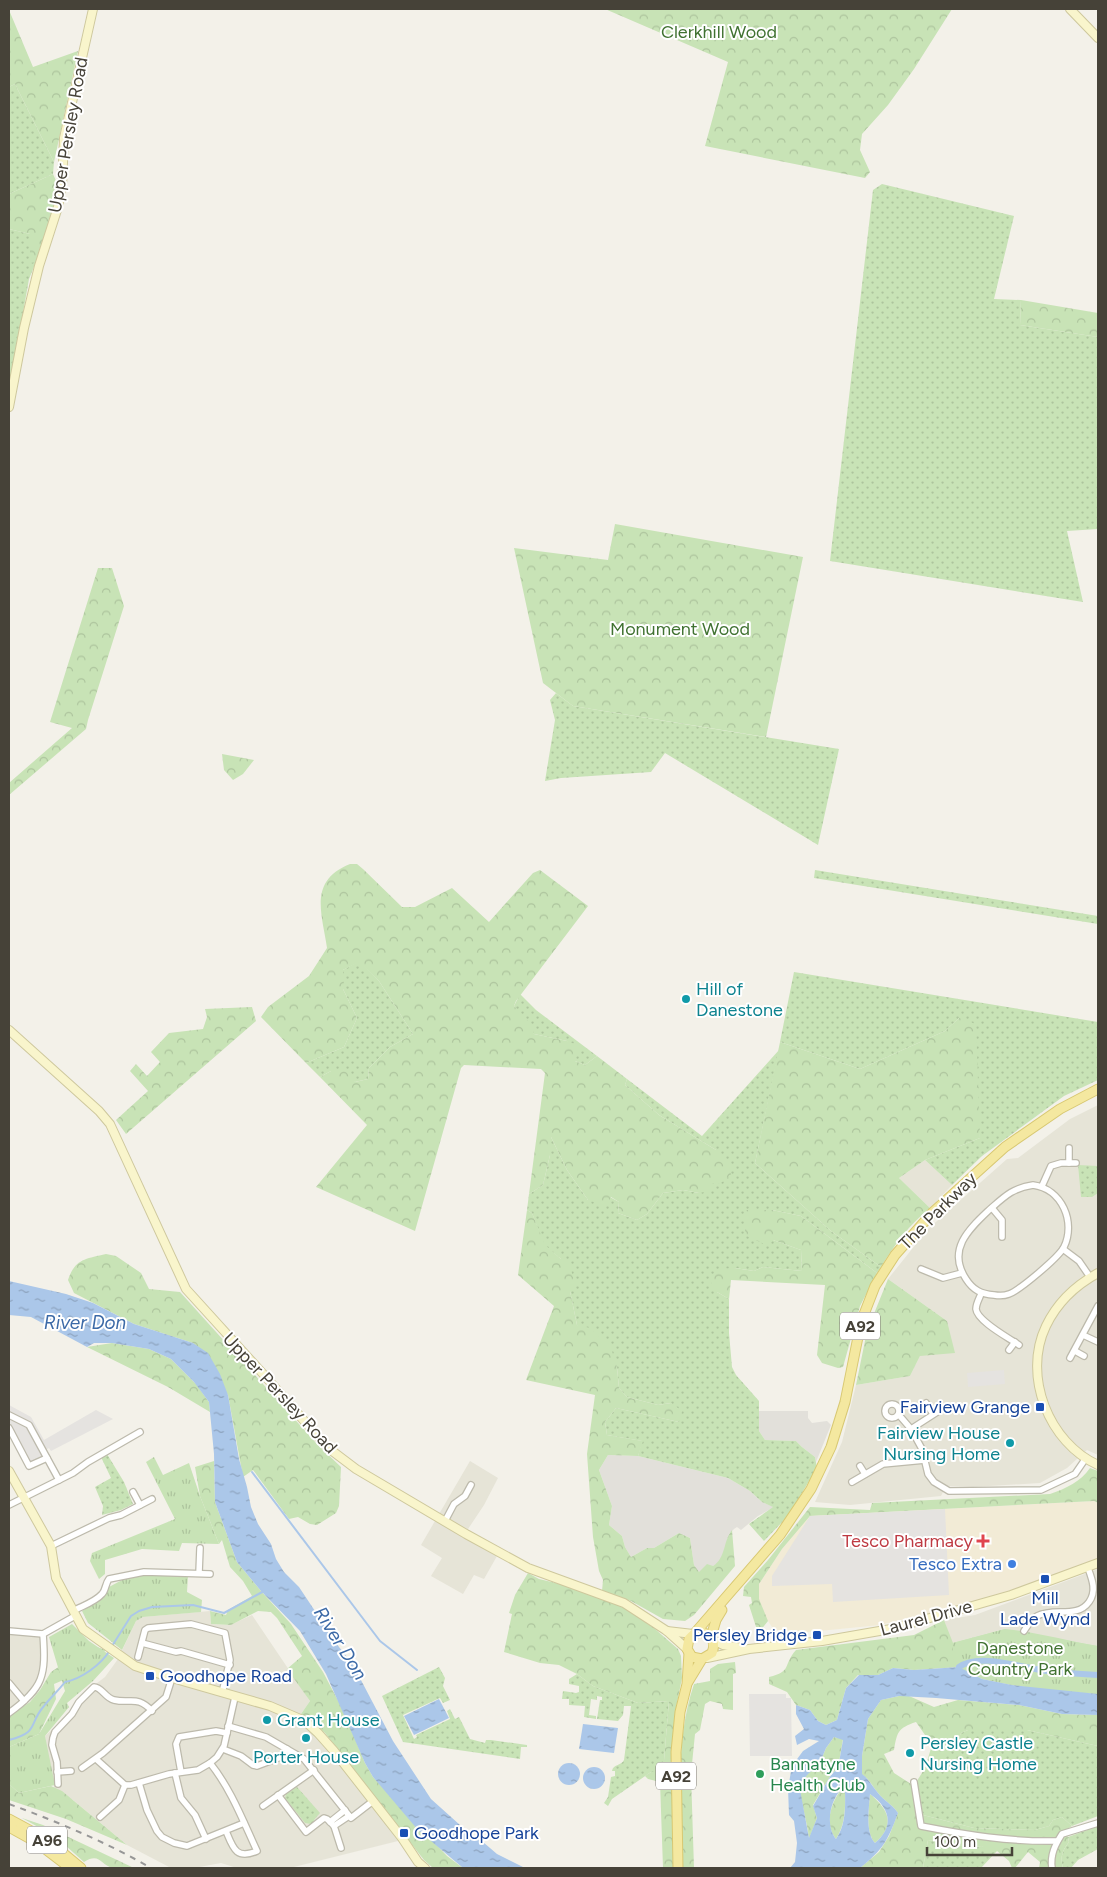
<svg xmlns="http://www.w3.org/2000/svg" width="1107" height="1877" viewBox="0 0 1107 1877" font-family="Figtree,sans-serif">
<style>
.residential{fill:#e6e4d7}
.commercial{fill:#f2ebd6}
.industrial{fill:#e2e0da}
.grass{fill:url(#grass-dots)}
.forest{fill:url(#forest-crowns)}
.park{fill:url(#park-tufts)}
.parking{fill:#e5e3e0}
.water{fill:url(#water-ripples);fill-rule:evenodd}
.lines{fill:none;stroke-linecap:round;stroke-linejoin:round}
.stream{stroke:#abc7e9;stroke-width:2}
.canal{stroke:#abc7e9;stroke-width:6}
.street-casing{stroke:#bdbaac;stroke-width:8}
.secondary-casing{stroke:#cec89d;stroke-width:10}
.primary-casing{stroke:#d8c872;stroke-width:11}
.street{stroke:#fff;stroke-width:5.5}
.secondary{stroke:#f9f5cc;stroke-width:8}
.primary{stroke:#f4e8a0;stroke-width:9}
.rail{stroke:#979797;stroke-width:2;stroke-dasharray:6 6;stroke-linecap:butt}
.culture-dot{fill:#0f9aa8;stroke:#fff;stroke-width:2}
.transit-dot{fill:#1a4fb4;stroke:#fff;stroke-width:2}
.health-dot{fill:#e0444e;stroke:#fff;stroke-width:2}
.shop-dot{fill:#3f7fe0;stroke:#fff;stroke-width:2}
.leisure-dot{fill:#2e9e5b;stroke:#fff;stroke-width:2}
.labels{text-anchor:middle;stroke-width:4;stroke-linejoin:round;paint-order:stroke}
.shield{fill:#fff;stroke:#7e7b74;stroke-width:1}
.shield-label{font-size:16px;font-weight:bold;fill:#464238}
.park-label{font-size:18px;fill:#407231;stroke:#fff}
.street-label{font-size:18px;fill:#464238;stroke:#fff}
.culture-label{font-size:18px;fill:#0d838f;stroke:#fff;text-anchor:start}
.transit-label{font-size:18px;fill:#164399;stroke:#fff;text-anchor:end}
.health-label{font-size:18px;fill:#be3a42;stroke:#fff;text-anchor:end}
.shop-label{font-size:18px;fill:#366cbe;stroke:#fff;text-anchor:end}
.leisure-label{font-size:18px;fill:#27864d;stroke:#fff;text-anchor:start}
.water-label{font-size:19px;font-style:italic;fill:#3c6aa7;stroke:#fff}
</style>
<defs>
<pattern id="grass-dots" width="8" height="8" patternUnits="userSpaceOnUse" patternTransform="scale(1.25)"><rect width="8" height="8" fill="#c8e3b6"/><path d="M2 2h.1M6 6h.1" fill="none" stroke="#adc49d" stroke-width="1.8" stroke-linecap="round"/></pattern>
<pattern id="forest-crowns" width="20" height="18" patternUnits="userSpaceOnUse" patternTransform="scale(1.25)"><rect width="20" height="18" fill="#c8e3b6"/><path d="M2 6a3 3 0 1 1 6 0M12 15a3 3 0 1 1 6 0" fill="none" stroke="#adc49d"/></pattern>
<pattern id="park-tufts" width="24" height="20" patternUnits="userSpaceOnUse" patternTransform="scale(1.25)"><rect width="24" height="20" fill="#c8e3b6"/><path d="M3 7l-1-3M5 7V3M7 7l1-3M15 17l-1-3M17 17v-4M19 17l1-3" fill="none" stroke="#adc49d"/></pattern>
<pattern id="water-ripples" width="26" height="14" patternUnits="userSpaceOnUse" patternTransform="scale(1.25)"><rect width="26" height="14" fill="#abc7e9"/><path d="M2 4q2-2 4 0t4 0M15 11q2-2 4 0t4 0" fill="none" stroke="#8da3be"/></pattern>
</defs>
<rect width="100%" height="100%" fill="#f3f1e9"/>
<g class="residential">
<path d="M 1098,1105 L 1098,1455 L 1087,1450 L 1067,1468 L 1040,1483 L 972,1487 L 946,1486 L 941,1496 L 850,1505 L 815,1502 L 842,1442 L 856,1385 L 910,1376 L 920,1356 L 947,1321 L 888,1279 L 928,1229 L 1007,1159 L 1018,1158 L 1070,1119 Z"/>
<path d="M 925,1160 L 952,1185 L 930,1208 L 899,1178 Z"/>
<path d="M 470,1461 L 498,1478 L 484,1505 L 468,1529 L 467,1539 L 497,1556 L 484,1579 L 474,1575 L 463,1594 L 431,1576 L 442,1558 L 421,1545 Z"/>
<path d="M 1098,1569 L 1098,1646 L 1005,1629 L 952,1643 L 944,1620 L 975,1615 Z"/>
<path d="M 210,1611 L 211,1624 L 230,1625 L 252,1615 L 310,1701 L 301,1714 L 300,1719 L 305,1721 L 402,1838 L 398,1841 L 290,1868 L 237,1868 L 221,1863 L 194,1868 L 171,1868 L 127,1845 L 73,1800 L 55,1791 L 47,1759 L 45,1736 L 72,1711 L 84,1693 L 105,1677 L 118,1659 L 136,1621 L 143,1617 Z"/>
<path d="M 9,1631 L 43,1634 L 40,1682 L 9,1713 Z"/>
</g>
<path class="commercial" d="M 1094,1501 L 1098,1503 L 1098,1559 L 1003,1596 L 880,1625 L 789,1634 L 774,1630 L 766,1618 L 758,1599 L 759,1584 L 782,1549 L 810,1516 Z"/>
<g class="industrial">
<path d="M 759,1411 L 808,1411 L 808,1418 L 812,1423 L 827,1421 L 831,1425 L 816,1462 L 815,1457 L 802,1447 L 796,1441 L 765,1440 L 759,1431 Z"/>
<path d="M 608,1455 L 638,1456 L 728,1478 L 750,1491 L 762,1502 L 774,1507 L 758,1516 L 741,1530 L 737,1527 L 734,1529 L 729,1534 L 725,1550 L 719,1563 L 699,1573 L 694,1565 L 690,1538 L 679,1533 L 654,1548 L 647,1548 L 631,1557 L 625,1547 L 622,1536 L 609,1525 L 612,1506 L 599,1470 Z"/>
</g>
<g class="grass">
<path d="M 15,84 L 54,162 L 53,174 L 9,194 L 9,87 Z"/>
<path d="M 882,184 L 1014,216 L 994,299 L 1021,300 L 1020,325 L 1098,337 L 1098,529 L 1067,531 L 1083,602 L 830,561 L 873,190 Z"/>
<path d="M 9,229 L 30,234 L 30,262 L 36,262 L 29,279 L 9,391 Z"/>
<path d="M 556,693 L 573,706 L 839,749 L 818,845 L 665,753 L 651,772 L 561,778 L 545,781 L 555,720 L 550,700 Z"/>
<path d="M 815,870 L 1098,916 L 1098,924 L 814,878 Z"/>
<path d="M 359,961 L 379,981 L 413,1034 L 390,1047 L 369,1068 L 368,1079 L 355,1082 L 331,1071 L 320,1077 L 306,1063 L 344,1047 L 357,1018 L 343,989 L 343,970 Z"/>
<path d="M 794,972 L 1098,1022 L 1098,1080 L 1064,1096 L 982,1156 L 952,1185 L 925,1160 L 980,1138 L 959,1018 L 945,1031 L 860,1069 L 780,1042 Z"/>
<path d="M 520,994 L 536,1010 L 597,1056 L 585,1065 L 575,1061 L 567,1041 L 534,1034 L 514,1006 Z"/>
<path d="M 779,1050 L 755,1163 L 831,1231 L 881,1267 L 877,1273 L 801,1216 L 772,1210 L 745,1211 L 773,1240 L 801,1250 L 802,1271 L 763,1267 L 754,1271 L 735,1268 L 717,1292 L 729,1299 L 729,1333 L 732,1367 L 736,1375 L 759,1401 L 759,1431 L 765,1440 L 796,1441 L 802,1447 L 815,1457 L 817,1468 L 788,1516 L 764,1541 L 749,1524 L 773,1507 L 762,1502 L 750,1491 L 728,1478 L 638,1456 L 642,1441 L 607,1435 L 605,1422 L 616,1408 L 679,1422 L 671,1403 L 658,1405 L 627,1397 L 619,1388 L 617,1367 L 577,1325 L 570,1291 L 561,1259 L 544,1245 L 532,1213 L 527,1210 L 529,1194 L 543,1185 L 550,1155 L 550,1135 L 567,1170 L 588,1200 L 610,1197 L 619,1202 L 618,1213 L 637,1220 L 647,1214 L 663,1193 L 683,1190 L 699,1193 L 716,1150 L 659,1115 L 625,1085 L 627,1079 L 702,1136 Z"/>
<path d="M 1078,1165 L 1098,1166 L 1098,1193 L 1092,1197 L 1081,1197 Z"/>
<path d="M 107,1454 L 124,1482 L 133,1504 L 121,1510 L 102,1515 L 103,1506 L 95,1487 L 111,1478 L 101,1457 Z"/>
<path d="M 439,1667 L 445,1678 L 443,1686 L 450,1700 L 443,1703 L 440,1698 L 403,1715 L 414,1739 L 417,1737 L 416,1735 L 450,1719 L 447,1711 L 450,1709 L 455,1719 L 459,1717 L 470,1739 L 485,1743 L 486,1740 L 491,1740 L 527,1745 L 527,1747 L 521,1747 L 520,1759 L 403,1742 L 382,1696 Z"/>
<path d="M 577,1674 L 593,1686 L 638,1703 L 669,1701 L 663,1772 L 651,1772 L 612,1799 L 608,1806 L 604,1803 L 608,1797 L 611,1777 L 615,1776 L 615,1771 L 612,1771 C 613,1764 621,1766 624,1760 L 631,1706 L 624,1706 L 623,1715 L 618,1721 L 597,1719 L 600,1700 L 602,1700 L 602,1697 L 597,1696 L 597,1700 L 591,1699 L 589,1715 L 596,1716 L 596,1719 L 584,1717 L 585,1706 L 569,1705 L 569,1699 L 562,1699 L 563,1691 L 576,1693 L 579,1692 L 579,1686 L 569,1684 L 569,1679 Z"/>
<path d="M 996,1729 L 1027,1730 L 1098,1746 L 1098,1816 L 1072,1826 L 1062,1817 L 1053,1820 L 1049,1826 L 1035,1830 L 974,1828 L 919,1814 L 912,1789 L 925,1768 L 932,1770 L 943,1744 L 949,1738 L 958,1740 L 961,1733 L 968,1730 Z"/>
<path d="M 297,1787 L 320,1813 L 314,1820 L 315,1822 L 311,1824 L 305,1823 L 285,1798 L 286,1794 Z"/>
<path d="M 1098,1826 L 1098,1849 L 1078,1860 L 1071,1868 L 1063,1868 C 1060,1857 1062,1851 1069,1842 L 1068,1837 Z"/>
<path d="M 928,1840 L 968,1847 L 982,1846 L 997,1851 L 981,1868 L 923,1868 Z"/>
</g>
<g class="forest">
<path d="M 605,9 L 952,9 L 914,69 L 888,105 L 862,134 L 860,150 L 870,172 L 865,178 L 705,146 L 728,62 Z"/>
<path d="M 9,10 L 33,67 L 78,51 L 54,162 L 15,84 L 9,87 Z"/>
<path d="M 53,174 L 58,185 L 53,208 L 36,262 L 30,263 L 30,234 L 9,229 L 9,194 Z"/>
<path d="M 1021,300 L 1098,313 L 1098,337 L 1020,325 Z"/>
<path d="M 615,524 L 803,557 L 766,737 L 573,706 L 543,683 L 514,548 L 608,560 Z"/>
<path d="M 98,568 L 112,568 L 124,606 L 88,720 L 86,729 L 9,795 L 9,783 L 72,728 L 50,722 Z"/>
<path d="M 222,754 L 254,760 L 243,774 L 233,780 L 224,770 Z"/>
<path d="M 350,864 L 357,864 L 363,869 L 402,907 L 415,907 L 452,888 L 489,922 L 533,873 L 540,870 L 588,906 L 516,1001 L 514,1006 L 532,1025 L 534,1034 L 567,1041 L 580,1046 L 575,1061 L 585,1065 L 597,1056 L 627,1079 L 625,1085 L 659,1115 L 716,1150 L 730,1164 L 731,1176 L 719,1184 L 713,1183 L 710,1191 L 699,1193 L 683,1190 L 663,1193 L 647,1214 L 637,1220 L 618,1213 L 619,1202 L 611,1197 L 606,1206 L 588,1200 L 567,1170 L 551,1137 L 550,1155 L 543,1185 L 529,1194 L 545,1073 L 541,1069 L 464,1065 L 461,1068 L 415,1231 L 316,1187 L 367,1125 L 320,1077 L 331,1071 L 348,1071 L 355,1082 L 368,1079 L 369,1068 L 390,1047 L 413,1034 L 379,981 L 359,962 L 343,970 L 343,989 L 357,1018 L 344,1047 L 306,1063 L 261,1017 L 268,1007 L 309,976 L 327,948 C 322,913 308,881 350,864 Z"/>
<path d="M 252,1007 L 256,1021 L 126,1134 L 116,1120 L 148,1091 L 130,1071 L 136,1064 L 147,1076 L 160,1062 L 151,1052 L 169,1033 L 203,1029 L 207,1017 L 205,1009 Z"/>
<path d="M 959,1018 L 966,1019 L 976,1025 L 980,1138 L 925,1160 L 899,1178 L 930,1208 C 909,1225 895,1244 881,1267 L 831,1231 L 755,1163 L 780,1042 L 860,1069 L 945,1031 Z"/>
<path d="M 527,1210 L 532,1213 L 545,1245 L 561,1259 L 568,1259 L 576,1288 L 570,1291 L 577,1325 L 590,1328 L 611,1348 L 617,1367 L 619,1388 L 627,1397 L 658,1405 L 671,1403 L 682,1411 L 679,1422 L 616,1408 L 605,1422 L 607,1435 L 643,1441 L 638,1456 L 608,1455 L 599,1470 L 612,1506 L 609,1525 L 622,1536 L 625,1547 L 631,1557 L 647,1548 L 654,1548 L 679,1533 L 690,1538 L 694,1565 L 699,1572 L 707,1564 L 713,1566 C 726,1558 723,1541 732,1530 L 735,1566 L 694,1615 L 685,1621 L 663,1619 L 631,1601 L 602,1591 L 603,1580 L 599,1571 L 593,1537 L 587,1454 L 595,1395 L 526,1380 L 554,1306 L 518,1275 Z"/>
<path d="M 745,1210 L 772,1210 L 801,1216 L 877,1273 L 860,1306 L 843,1367 L 838,1368 L 822,1363 L 817,1355 L 825,1285 L 731,1280 L 729,1299 L 717,1292 L 709,1279 L 720,1269 L 735,1268 L 754,1271 L 763,1267 L 802,1271 L 801,1250 L 773,1240 L 768,1246 L 745,1235 Z"/>
<path d="M 106,1254 L 116,1256 L 141,1273 L 149,1289 L 180,1292 L 317,1444 L 341,1467 L 339,1506 L 336,1513 L 317,1525 L 310,1524 L 298,1517 L 289,1519 L 253,1470 L 243,1477 L 228,1395 L 193,1343 L 134,1324 L 74,1293 L 68,1280 C 75,1259 85,1259 106,1254 Z"/>
<path d="M 888,1279 L 947,1321 L 955,1353 L 920,1356 L 910,1376 L 856,1385 L 867,1331 Z"/>
<path d="M 112,1343 L 149,1349 L 171,1359 L 196,1384 L 209,1402 L 210,1412 L 168,1387 L 87,1347 Z"/>
<path d="M 214,1461 L 215,1502 L 237,1562 L 261,1591 L 291,1624 L 323,1672 L 343,1710 L 365,1763 L 373,1777 L 447,1856 L 463,1868 L 433,1868 L 424,1860 L 325,1733 L 301,1714 L 310,1701 L 287,1669 L 302,1656 L 277,1618 L 271,1612 L 258,1611 L 231,1625 L 211,1624 L 210,1611 L 226,1615 L 228,1610 L 252,1596 L 243,1581 L 230,1567 L 222,1540 L 219,1544 L 200,1496 L 195,1467 Z"/>
<path d="M 1090,1468 L 1098,1471 L 1098,1503 L 1094,1501 L 810,1516 L 782,1549 L 759,1584 L 759,1599 L 768,1621 L 760,1631 L 757,1630 L 749,1605 L 752,1603 L 751,1597 L 743,1596 L 744,1587 L 768,1560 L 810,1507 L 870,1510 L 872,1503 L 1050,1494 C 1067,1488 1080,1482 1090,1468 Z"/>
<path d="M 528,1573 L 539,1579 L 564,1585 L 622,1606 L 647,1622 L 678,1649 L 681,1656 L 682,1678 L 676,1708 L 672,1763 L 673,1868 L 663,1868 L 660,1782 L 648,1779 L 645,1776 L 651,1772 L 663,1772 L 669,1701 L 638,1703 L 593,1686 L 577,1674 L 559,1665 L 540,1663 L 504,1652 L 512,1614 L 509,1613 L 515,1595 Z"/>
<path d="M 944,1620 L 953,1643 L 1005,1629 L 1098,1646 L 1098,1694 L 1012,1685 L 982,1679 L 959,1667 L 914,1670 L 893,1668 L 878,1675 L 858,1675 L 846,1688 L 837,1720 L 826,1725 L 818,1721 L 810,1710 L 796,1705 L 787,1692 L 769,1684 L 769,1677 C 793,1671 782,1666 796,1650 L 914,1635 Z"/>
<path d="M 91,1645 L 106,1650 L 85,1671 L 54,1684 L 56,1699 L 39,1734 L 9,1747 L 9,1716 L 30,1702 L 40,1690 L 51,1672 Z"/>
<path d="M 735,1662 L 736,1673 L 733,1674 L 733,1710 L 723,1709 L 722,1704 L 710,1701 L 705,1704 L 700,1730 L 695,1734 L 691,1774 L 694,1868 L 683,1868 C 681,1806 674,1744 694,1684 L 710,1681 L 710,1669 L 718,1664 Z"/>
<path d="M 899,1696 L 909,1696 L 934,1707 L 958,1700 L 1019,1705 L 1062,1714 L 1098,1715 L 1098,1746 L 1027,1730 L 968,1730 L 961,1733 L 958,1740 L 949,1738 L 943,1744 L 948,1756 L 936,1761 L 932,1770 L 925,1768 L 932,1745 L 916,1722 C 898,1728 897,1732 894,1750 L 884,1754 L 894,1773 L 911,1784 L 919,1814 L 974,1828 L 1035,1830 L 1049,1826 L 1053,1820 L 1062,1817 L 1072,1826 L 1066,1830 L 1069,1842 C 1062,1851 1060,1857 1063,1868 L 1039,1868 L 1040,1862 L 1028,1852 L 1015,1868 L 1012,1868 L 1009,1861 L 997,1851 L 991,1853 L 982,1846 L 968,1847 L 928,1840 L 923,1868 L 860,1868 L 879,1852 L 889,1836 L 898,1813 C 891,1803 884,1801 878,1793 C 872,1786 870,1779 862,1775 L 862,1756 L 868,1719 L 881,1700 Z"/>
<path d="M 834,1737 L 843,1739 L 838,1768 L 831,1775 L 813,1805 L 817,1818 L 809,1839 C 807,1821 801,1803 799,1784 L 809,1772 L 819,1765 L 826,1748 Z"/>
<path d="M 9,1784 L 19,1793 L 51,1786 L 62,1791 L 127,1845 L 66,1819 L 9,1800 Z"/>
<path d="M 845,1785 C 845,1804 847,1822 836,1839 C 823,1822 832,1799 845,1785 Z"/>
<path d="M 870,1794 C 889,1810 896,1825 875,1843 C 865,1831 869,1809 870,1794 Z"/>
<path d="M 22,1818 L 43,1825 L 134,1868 C 127,1868 119,1870 113,1868 C 100,1865 100,1852 84,1862 L 56,1837 Z"/>
</g>
<g class="park">
<path d="M 154,1457 L 163,1475 L 189,1463 L 200,1496 L 219,1544 L 182,1543 L 179,1551 L 142,1549 L 105,1560 L 105,1574 L 99,1579 L 90,1561 L 92,1553 L 175,1519 L 146,1462 Z"/>
<path d="M 145,1575 L 188,1576 L 187,1592 L 202,1600 L 201,1612 L 143,1617 L 136,1621 L 122,1650 L 88,1623 L 82,1611 L 105,1595 L 109,1587 L 122,1580 Z"/>
<path d="M 72,1624 L 89,1641 L 114,1658 L 93,1681 L 67,1703 L 69,1707 L 45,1736 L 55,1785 L 19,1793 L 9,1784 L 9,1747 L 39,1734 L 65,1691 L 49,1637 Z"/>
<path d="M 1005,1629 C 1036,1632 1067,1641 1098,1646 L 1098,1694 C 1068,1692 982,1686 960,1668 C 953,1662 953,1651 952,1643 Z"/>
</g>
<g class="parking">
<path d="M 1004,1370 L 1005,1384 L 968,1387 L 967,1373 Z"/>
<path d="M 9,1405 L 31,1417 L 44,1440 L 96,1410 L 113,1419 L 51,1451 L 49,1448 L 45,1450 L 48,1456 L 27,1467 L 9,1433 Z"/>
<path d="M 945,1509 L 949,1595 L 833,1602 L 832,1584 L 772,1586 L 772,1576 L 810,1516 Z"/>
<path d="M 749,1694 L 786,1694 L 786,1698 L 791,1698 L 792,1756 L 750,1756 Z"/>
</g>
<g class="water">
<path d="M 9,1281 L 66,1294 L 93,1303 L 134,1324 L 193,1343 L 208,1353 L 220,1374 L 228,1395 L 239,1459 L 247,1487 L 251,1507 L 258,1524 L 271,1544 L 276,1559 L 284,1572 L 299,1587 L 339,1647 L 352,1663 L 393,1741 L 431,1799 L 470,1834 L 483,1842 L 497,1854 L 525,1868 L 463,1868 L 418,1830 L 373,1777 L 365,1763 L 326,1674 L 300,1631 L 261,1591 L 237,1562 L 215,1502 L 214,1454 L 209,1402 L 194,1382 L 171,1359 L 149,1349 L 112,1343 L 94,1343 L 87,1347 L 31,1317 L 9,1315 Z"/>
<path d="M 959,1667 L 982,1679 L 1012,1685 L 1098,1694 L 1098,1715 L 1062,1714 L 1019,1705 L 936,1698 L 899,1696 L 881,1700 L 868,1719 L 862,1756 L 862,1774 C 869,1779 872,1786 878,1793 C 884,1801 891,1803 898,1813 C 888,1840 883,1850 860,1868 L 790,1868 L 795,1862 L 797,1843 L 794,1821 L 789,1815 L 788,1788 L 792,1766 L 803,1751 L 819,1741 L 809,1739 L 797,1745 L 795,1736 L 804,1729 L 796,1714 L 796,1705 L 810,1710 L 818,1721 L 826,1725 L 837,1720 L 846,1688 L 859,1675 L 878,1675 L 893,1668 L 914,1670 ZM 834,1737 L 843,1740 L 838,1768 L 831,1775 L 813,1806 L 817,1818 L 809,1838 L 799,1784 L 809,1773 L 819,1765 L 826,1748 ZM 845,1786 C 845,1804 847,1823 836,1839 C 824,1824 831,1796 845,1786 ZM 870,1794 C 890,1808 895,1826 875,1843 C 865,1832 869,1809 870,1794 Z"/>
<path d="M 439,1699 L 449,1718 L 414,1735 L 404,1716 Z"/>
<path d="M 583,1724 L 618,1728 L 614,1753 L 579,1749 Z"/>
<circle cx="569" cy="1774" r="11"/>
<circle cx="594" cy="1778" r="11"/>
</g>
<g class="lines">
<g class="stream">
<path d="M 252,1472 L 380,1641 L 417,1670"/>
<path d="M 112,1646 L 131,1616 L 139,1611 L 152,1607 L 193,1605 L 224,1613 L 264,1591"/>
<path d="M 9,1740 C 40,1732 28,1724 44,1706 C 51,1697 58,1691 65,1682 C 81,1679 101,1665 110,1650"/>
</g>
<path class="canal" d="M 959,1667 C 979,1652 1023,1668 1047,1671 C 1064,1673 1081,1674 1098,1675"/>
<defs>
<g id="street">
<path d="M 1069,1163 L 1069,1148"/>
<path d="M 1033,1185 C 1062,1189 1076,1222 1064,1247 C 1059,1257 1020,1290 1009,1294 C 1004,1296 1000,1296 994,1295 C 981,1294 973,1290 966,1279 C 947,1250 968,1230 988,1211 C 1004,1197 1012,1188 1033,1185 Z"/>
<path d="M 1042,1186 L 1051,1166 L 1061,1163 L 1076,1163"/>
<path d="M 992,1208 L 1002,1220 L 1002,1237"/>
<path d="M 1063,1249 L 1079,1261 L 1090,1277"/>
<path d="M 921,1269 L 943,1278 L 962,1273"/>
<path d="M 981,1294 C 979,1299 976,1304 976,1309 C 977,1321 1009,1338 1019,1345"/>
<path d="M 1083,1335 L 1098,1342"/>
<path d="M 1009,1350 L 1015,1342"/>
<path d="M 1075,1351 L 1084,1356"/>
<path d="M 1070,1358 L 1098,1306"/>
<path d="M 926,1403 L 933,1414"/>
<circle cx="892" cy="1411" r="7"/>
<path d="M 9,1415 L 29,1425 L 59,1480"/>
<path d="M 899,1415 L 911,1429 L 922,1449 L 928,1474 L 934,1482 L 949,1491 L 1041,1490 L 1075,1474 L 1086,1458"/>
<path d="M 9,1428 L 29,1466 L 47,1458"/>
<path d="M 911,1429 L 942,1409"/>
<path d="M 860,1466 L 865,1474"/>
<path d="M 852,1482 L 883,1464 L 925,1460"/>
<path d="M 133,1492 L 140,1505"/>
<path d="M 9,1505 L 73,1473 L 88,1462 L 140,1432"/>
<path d="M 445,1521 L 454,1504 L 465,1496 L 471,1485"/>
<path d="M 51,1546 L 109,1518 L 121,1515 L 152,1499"/>
<path d="M 199,1573 L 200,1548"/>
<path d="M 73,1611 C 82,1606 95,1602 102,1594 C 106,1590 105,1584 109,1579 L 144,1572 L 210,1574"/>
<path d="M 9,1631 L 43,1634 L 75,1616"/>
<path d="M 1024,1631 C 1028,1625 1031,1619 1037,1616 C 1054,1607 1077,1619 1089,1602 C 1097,1591 1092,1579 1088,1568"/>
<path d="M 142,1643 L 176,1652 L 181,1651 L 230,1665"/>
<path d="M 138,1657 L 145,1630 L 148,1628 L 191,1624 L 225,1633 L 230,1660 L 222,1693"/>
<path d="M 9,1683 L 24,1701"/>
<path d="M 9,1713 C 44,1688 46,1675 43,1634"/>
<path d="M 228,1726 L 266,1737 L 304,1759 L 351,1818 L 373,1801"/>
<path d="M 223,1749 L 241,1756 L 253,1765 L 257,1766 L 281,1757 L 287,1749"/>
<path d="M 96,1759 L 125,1785 L 131,1785 L 169,1774 L 198,1770 L 210,1763 L 217,1757 L 224,1746 L 235,1697"/>
<path d="M 210,1763 C 231,1789 243,1821 257,1851 C 236,1860 233,1848 226,1831"/>
<path d="M 82,1768 L 103,1753 L 166,1697 L 172,1678"/>
<path d="M 57,1772 L 71,1771"/>
<path d="M 181,1772 L 176,1744 L 179,1737 L 216,1731 L 227,1733"/>
<path d="M 175,1773 L 181,1798 L 195,1815 L 206,1839"/>
<path d="M 914,1782 L 921,1826 C 967,1835 1010,1842 1057,1841"/>
<path d="M 139,1783 L 147,1810 L 157,1831 L 162,1837 L 174,1843 L 187,1846 L 244,1823"/>
<path d="M 58,1784 L 57,1762 L 52,1745 L 53,1738 L 55,1732 L 72,1714 L 79,1702 L 94,1687 C 102,1687 105,1698 114,1700 C 131,1704 137,1695 152,1711"/>
<path d="M 278,1795 L 306,1832 L 324,1818 L 327,1819 L 334,1826"/>
<path d="M 263,1806 L 314,1770"/>
<path d="M 100,1817 L 119,1800 L 125,1785"/>
<path d="M 330,1822 L 345,1810"/>
<path d="M 341,1848 L 334,1826 L 349,1816"/>
<path d="M 1052,1868 C 1050,1855 1055,1845 1062,1834 L 1098,1823"/>
</g>
<g id="secondary">
<path d="M 1070,9 L 1098,38"/>
<path d="M 9,407 L 24,328 L 39,266 L 58,207 L 62,187 L 64,138 L 93,9"/>
<path d="M 9,1030 L 99,1111 L 110,1124 L 186,1289 L 265,1376 L 327,1447 L 356,1469 L 466,1534 L 528,1568 L 624,1603 L 667,1631 L 687,1649"/>
<path d="M 1098,1273 C 1076,1285 1057,1303 1046,1326 C 1022,1376 1049,1443 1098,1465"/>
<path d="M 9,1471 L 51,1546 L 56,1578 L 83,1629 L 135,1666 L 172,1678 L 270,1706 L 305,1721 L 318,1733 L 334,1751 L 402,1838 L 418,1862 L 425,1868"/>
<path d="M 667,1631 L 693,1634"/>
<path d="M 713,1640 L 723,1645 L 742,1648"/>
<path d="M 707,1658 L 749,1649 L 822,1641 L 891,1629 L 1011,1595 L 1098,1563"/>
</g>
<g id="primary">
<path d="M 694,1634 L 780,1535 L 811,1489 L 831,1447 L 845,1402 L 861,1322 L 875,1286 L 895,1255 L 933,1212 L 1005,1147 L 1060,1109 L 1098,1089"/>
<path d="M 711,1637 L 716,1620 L 722,1610"/>
<path d="M 688,1682 L 702,1659 L 712,1653 C 719,1636 700,1625 689,1639 L 687,1649 L 692,1657 L 702,1659"/>
<path d="M 9,1819 L 46,1839 L 81,1868"/>
<path d="M 9,1827 L 36,1842 L 70,1868"/>
<path d="M 678,1868 L 676,1752 L 680,1712 L 687,1684 L 689,1653"/>
</g>
</defs>
<use href="#street" class="street-casing"/>
<use href="#secondary" class="secondary-casing"/>
<use href="#primary" class="primary-casing"/>
<use href="#street" class="street"/>
<use href="#secondary" class="secondary"/>
<use href="#primary" class="primary"/>
<path class="rail" d="M 9,1804 C 58,1822 106,1842 151,1868"/>
</g>
<g class="culture-dot">
<circle cx="686" cy="999" r="5"/>
<circle cx="1010" cy="1443" r="5"/>
<circle cx="267" cy="1720" r="5"/>
<circle cx="306" cy="1738" r="5"/>
<circle cx="910" cy="1753" r="5"/>
</g>
<g class="transit-dot">
<rect x="1035" y="1402" width="10" height="10" rx="2.5"/>
<rect x="1040" y="1574" width="10" height="10" rx="2.5"/>
<rect x="812" y="1630" width="10" height="10" rx="2.5"/>
<rect x="145" y="1671" width="10" height="10" rx="2.5"/>
<rect x="399" y="1828" width="10" height="10" rx="2.5"/>
</g>
<path class="health-dot" d="M980.5 1533.5h5v5h5v5h-5v5h-5v-5h-5v-5h5z"/>
<circle class="shop-dot" cx="1012" cy="1564" r="5"/>
<circle class="leisure-dot" cx="760" cy="1774" r="5"/>
<g class="labels">
<g class="shield">
<rect x="840" y="1312.5" width="40" height="27" rx="4"/>
<rect x="656" y="1762.5" width="40" height="27" rx="4"/>
<rect x="27" y="1826.5" width="40" height="27" rx="4"/>
</g>
<g class="shield-label">
<text x="860" y="1332">A92</text>
<text x="676" y="1782">A92</text>
<text x="47" y="1846">A96</text>
</g>
<g class="park-label">
<text x="719" y="38">Clerkhill Wood</text>
<text x="680" y="635">Monument Wood</text>
<text x="1020" y="1654">Danestone<tspan x="1020" dy="21">Country Park</tspan></text>
</g>
<g class="street-label">
<text transform="translate(68 135) rotate(-80)" y="6">Upper Persley Road</text>
<text transform="translate(938 1211) rotate(-45)" y="6">The Parkway</text>
<text transform="translate(280 1393) rotate(47)" y="6">Upper Persley Road</text>
<text transform="translate(926 1618) rotate(-15)" y="6">Laurel Drive</text>
</g>
<g class="culture-label">
<text x="696" y="995">Hill of<tspan x="696" dy="21">Danestone</tspan></text>
<text x="1000" y="1439" text-anchor="end">Fairview House<tspan x="1000" dy="21">Nursing Home</tspan></text>
<text x="277" y="1726">Grant House</text>
<text x="920" y="1749">Persley Castle<tspan x="920" dy="21">Nursing Home</tspan></text>
<text x="306" y="1763" text-anchor="middle">Porter House</text>
</g>
<g class="transit-label">
<text x="1030" y="1413">Fairview Grange</text>
<text x="1045" y="1604" text-anchor="middle">Mill<tspan x="1045" dy="21">Lade Wynd</tspan></text>
<text x="807" y="1641">Persley Bridge</text>
<text x="160" y="1682" text-anchor="start">Goodhope Road</text>
<text x="414" y="1839" text-anchor="start">Goodhope Park</text>
</g>
<g class="health-label">
<text x="973" y="1547">Tesco Pharmacy</text>
</g>
<g class="shop-label">
<text x="1002" y="1570">Tesco Extra</text>
</g>
<g class="leisure-label">
<text x="770" y="1770">Bannatyne<tspan x="770" dy="21">Health Club</tspan></text>
</g>
<g class="water-label">
<text x="85" y="1329">River Don</text>
<text transform="translate(341 1643) rotate(58)" y="7">River Don</text>
</g>
</g>
<rect width="1107" height="1877" fill="none" stroke="#464238" stroke-width="20"/>
<path d="M927 1847v8h85v-8" fill="none" stroke="#464238" stroke-width="2.5"/>
<text x="934" y="1847" font-size="15" fill="#464238" stroke="#ffffff" stroke-width="4" paint-order="stroke">100 m</text>
</svg>
